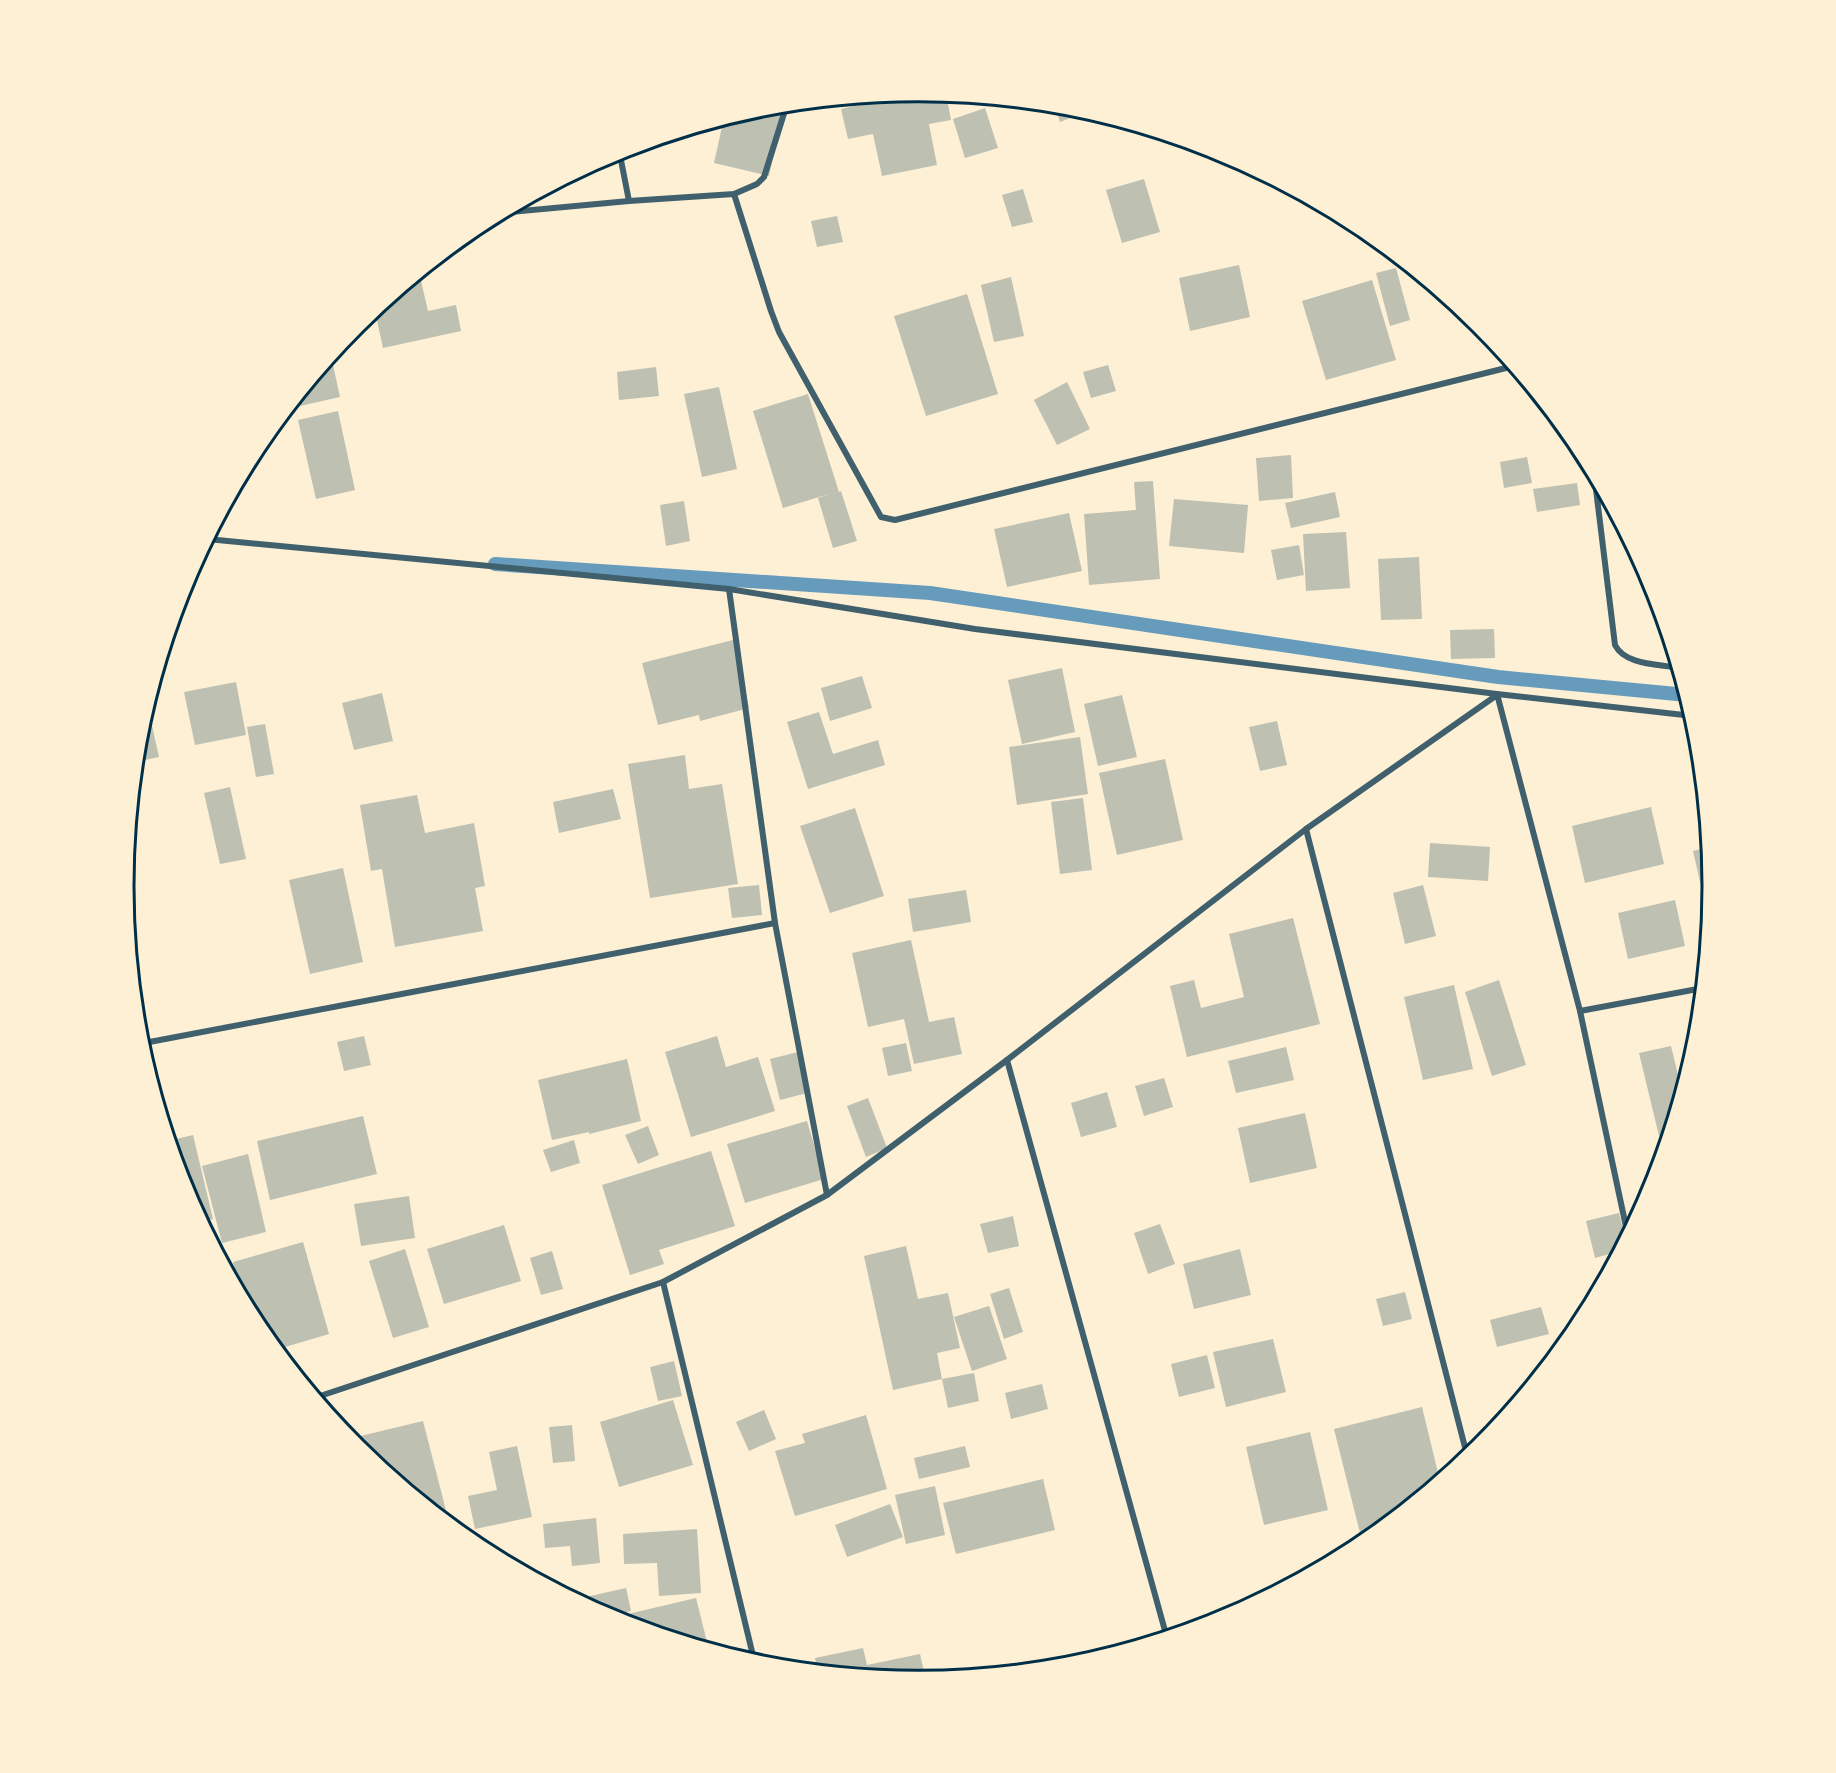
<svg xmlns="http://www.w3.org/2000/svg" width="1836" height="1773" viewBox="0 0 1836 1773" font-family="Poppins,sans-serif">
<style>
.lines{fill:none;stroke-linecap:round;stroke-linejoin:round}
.stream{stroke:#669bbc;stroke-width:14}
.building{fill:#bec0b2}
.minor{stroke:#3f606c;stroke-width:6}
.rim{fill:none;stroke:#003049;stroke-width:3}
</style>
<rect width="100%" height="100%" fill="#fdf0d5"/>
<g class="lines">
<path class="stream" d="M 495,564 L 930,593 L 1498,677 L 1687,695"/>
</g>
<g class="building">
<path d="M 918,92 L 946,94 L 951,120 L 929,124 L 937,165 L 882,176 L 873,134 L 848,139 L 841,109 L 901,95 L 901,93 Z"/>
<path d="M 785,105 L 769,176 L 714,163 L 724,118 L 763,107 Z"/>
<path d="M 1054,105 L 1073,107 L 1088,111 L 1060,122 Z"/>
<path d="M 985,108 L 998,148 L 965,158 L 953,119 Z"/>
<path d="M 1144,179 L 1160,232 L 1122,243 L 1106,190 Z"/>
<path d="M 1023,189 L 1033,222 L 1012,227 L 1002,195 Z"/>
<path d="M 837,216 L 843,242 L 817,247 L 811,221 Z"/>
<path d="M 1239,265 L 1250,317 L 1190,331 L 1179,278 Z"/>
<path d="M 1396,268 L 1410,320 L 1390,326 L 1376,273 Z"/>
<path d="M 1011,277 L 1024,336 L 994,342 L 981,285 Z"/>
<path d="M 1372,280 L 1396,360 L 1326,380 L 1302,301 Z"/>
<path d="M 421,281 L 428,311 L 456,305 L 461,331 L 383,348 L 376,316 L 362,319 L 403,285 Z"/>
<path d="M 967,294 L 998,394 L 926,416 L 894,316 Z"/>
<path d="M 333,365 L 340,397 L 287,409 L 321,367 Z"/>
<path d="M 1108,365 L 1116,391 L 1091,398 L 1083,372 Z"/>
<path d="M 656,367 L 659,396 L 619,400 L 617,372 Z"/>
<path d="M 1067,382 L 1090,429 L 1057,445 L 1034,400 Z"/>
<path d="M 719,387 L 737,469 L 702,477 L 684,394 Z"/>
<path d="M 808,394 L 839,492 L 841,491 L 857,541 L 833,548 L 818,498 L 829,494 L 783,508 L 753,411 Z"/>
<path d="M 338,411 L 355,490 L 316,499 L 298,420 Z"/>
<path d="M 1291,455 L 1293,498 L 1259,501 L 1256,458 Z"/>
<path d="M 1527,457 L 1532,483 L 1504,488 L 1500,462 Z"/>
<path d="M 1153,481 L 1160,579 L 1089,585 L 1084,514 L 1136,510 L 1134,482 Z"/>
<path d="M 1577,483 L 1580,505 L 1537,512 L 1533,489 Z"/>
<path d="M 1335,492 L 1340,517 L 1291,528 L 1285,503 Z"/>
<path d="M 1174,499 L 1248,505 L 1244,553 L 1169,546 Z"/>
<path d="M 684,501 L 690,541 L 666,546 L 660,505 Z"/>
<path d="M 1069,513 L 1082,571 L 1007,587 L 994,529 Z"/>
<path d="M 1346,532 L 1350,588 L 1306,591 L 1303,534 Z"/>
<path d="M 1299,545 L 1304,575 L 1277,580 L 1271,550 Z"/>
<path d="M 1419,557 L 1422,619 L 1381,620 L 1378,559 Z"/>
<path d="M 1494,629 L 1495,658 L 1451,659 L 1450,630 Z"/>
<path d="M 733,640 L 749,708 L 700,721 L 699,715 L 658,725 L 642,663 Z"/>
<path d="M 1062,668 L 1075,732 L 1022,744 L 1008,680 Z"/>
<path d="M 862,676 L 872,708 L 830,721 L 821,688 Z"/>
<path d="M 236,682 L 246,735 L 195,745 L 184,692 Z"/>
<path d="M 382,693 L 393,741 L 354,750 L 342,703 Z"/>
<path d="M 1122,695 L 1137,757 L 1098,766 L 1084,704 Z"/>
<path d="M 147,703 L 159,757 L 135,762 L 138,731 Z"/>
<path d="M 819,712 L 833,754 L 878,740 L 885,765 L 808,789 L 787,722 Z"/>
<path d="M 1277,721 L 1287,765 L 1260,771 L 1249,727 Z"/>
<path d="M 265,724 L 274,774 L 256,777 L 247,727 Z"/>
<path d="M 1080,737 L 1088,794 L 1017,805 L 1009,747 Z"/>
<path d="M 685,755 L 689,789 L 722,784 L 738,884 L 650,898 L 628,764 Z"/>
<path d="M 1165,759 L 1183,840 L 1117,855 L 1099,773 Z"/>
<path d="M 230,787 L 246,859 L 220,864 L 204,793 Z"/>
<path d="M 613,789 L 621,819 L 559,833 L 553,802 Z"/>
<path d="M 417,795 L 425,833 L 474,823 L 485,886 L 475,888 L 483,931 L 395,947 L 382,869 L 371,871 L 360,805 Z"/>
<path d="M 1083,798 L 1092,870 L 1060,874 L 1051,802 Z"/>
<path d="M 1651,807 L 1664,864 L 1585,883 L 1572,826 Z"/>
<path d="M 855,808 L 884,896 L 830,913 L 800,826 Z"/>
<path d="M 1430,843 L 1490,847 L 1488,881 L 1428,877 Z"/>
<path d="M 1709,847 L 1713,887 L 1709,921 L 1693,851 Z"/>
<path d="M 343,868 L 363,962 L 310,974 L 289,880 Z"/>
<path d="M 759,885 L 762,915 L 732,918 L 728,888 Z"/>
<path d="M 1423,885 L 1436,936 L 1405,944 L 1393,893 Z"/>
<path d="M 966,890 L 971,922 L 913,932 L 908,899 Z"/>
<path d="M 1675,900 L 1685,946 L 1628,959 L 1618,913 Z"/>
<path d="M 1293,918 L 1320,1024 L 1187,1057 L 1170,986 L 1194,980 L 1201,1008 L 1244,997 L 1229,934 Z"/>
<path d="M 911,940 L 929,1022 L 954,1017 L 962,1054 L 914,1064 L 904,1019 L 868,1027 L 852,953 Z"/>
<path d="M 1499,980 L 1526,1065 L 1492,1076 L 1465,992 Z"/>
<path d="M 1454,985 L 1473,1069 L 1423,1080 L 1404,997 Z"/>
<path d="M 364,1036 L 371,1065 L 344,1071 L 337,1042 Z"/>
<path d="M 717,1036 L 726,1067 L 758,1057 L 775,1111 L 691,1137 L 665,1052 Z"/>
<path d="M 906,1043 L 912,1071 L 888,1076 L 882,1048 Z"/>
<path d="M 1671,1046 L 1678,1075 L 1688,1073 L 1669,1138 L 1660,1140 L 1639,1053 Z"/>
<path d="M 1286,1047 L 1294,1080 L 1236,1093 L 1228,1061 Z"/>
<path d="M 798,1052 L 807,1093 L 780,1100 L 770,1059 Z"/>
<path d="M 627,1059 L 641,1121 L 589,1134 L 589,1132 L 552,1140 L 538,1080 Z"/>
<path d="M 1164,1078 L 1173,1107 L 1144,1116 L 1135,1086 Z"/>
<path d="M 1107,1092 L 1117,1127 L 1081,1137 L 1071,1103 Z"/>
<path d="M 868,1098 L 887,1148 L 866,1157 L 847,1106 Z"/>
<path d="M 1305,1113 L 1317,1168 L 1250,1183 L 1238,1128 Z"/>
<path d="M 363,1116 L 377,1174 L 270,1200 L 257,1141 Z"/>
<path d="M 807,1121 L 824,1179 L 745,1203 L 727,1144 Z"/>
<path d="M 648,1126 L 659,1155 L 638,1164 L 625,1135 Z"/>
<path d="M 193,1135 L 213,1219 L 200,1222 L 183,1190 L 168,1141 Z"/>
<path d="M 574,1140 L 580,1163 L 551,1172 L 543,1150 Z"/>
<path d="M 711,1151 L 735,1226 L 659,1250 L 664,1264 L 630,1275 L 602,1185 Z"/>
<path d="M 248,1154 L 266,1232 L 222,1243 L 202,1166 Z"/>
<path d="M 409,1196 L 415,1238 L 361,1246 L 354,1204 Z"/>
<path d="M 1619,1213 L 1626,1241 L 1620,1251 L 1595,1258 L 1586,1221 Z"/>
<path d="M 1013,1216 L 1019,1246 L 988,1253 L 980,1224 Z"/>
<path d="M 1160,1224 L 1175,1264 L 1148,1274 L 1134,1233 Z"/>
<path d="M 504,1225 L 521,1281 L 444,1304 L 427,1249 Z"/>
<path d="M 303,1242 L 329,1334 L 275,1350 L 257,1328 L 245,1306 L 233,1262 Z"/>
<path d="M 906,1246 L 918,1299 L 948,1293 L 960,1348 L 937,1353 L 942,1379 L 893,1390 L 864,1256 Z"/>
<path d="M 405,1249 L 429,1327 L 393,1338 L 369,1261 Z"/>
<path d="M 1240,1249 L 1251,1295 L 1194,1309 L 1183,1264 Z"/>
<path d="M 552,1251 L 563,1289 L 541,1295 L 530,1258 Z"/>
<path d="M 1009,1288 L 1023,1332 L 1004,1339 L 990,1294 Z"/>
<path d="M 1405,1292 L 1412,1319 L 1383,1326 L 1376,1299 Z"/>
<path d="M 989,1306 L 1007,1359 L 972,1371 L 954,1317 Z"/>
<path d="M 1541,1307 L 1549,1334 L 1497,1347 L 1490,1320 Z"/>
<path d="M 1273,1339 L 1286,1392 L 1226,1407 L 1213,1352 Z"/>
<path d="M 1207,1355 L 1215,1388 L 1179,1397 L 1171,1364 Z"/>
<path d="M 674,1361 L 682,1396 L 658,1401 L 650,1367 Z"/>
<path d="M 974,1373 L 979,1401 L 948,1408 L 942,1379 Z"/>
<path d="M 1042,1384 L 1048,1409 L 1011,1419 L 1005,1393 Z"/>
<path d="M 673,1400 L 693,1465 L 619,1487 L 600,1422 Z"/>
<path d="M 1422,1407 L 1440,1481 L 1363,1545 L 1334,1429 Z"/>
<path d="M 764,1410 L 776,1439 L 749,1451 L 736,1422 Z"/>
<path d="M 866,1415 L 887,1489 L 795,1516 L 775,1451 L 805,1443 L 802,1434 Z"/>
<path d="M 423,1421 L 450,1526 L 356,1448 L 348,1439 Z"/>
<path d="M 572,1425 L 575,1461 L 553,1463 L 549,1427 Z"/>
<path d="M 1310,1432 L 1328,1510 L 1264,1525 L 1246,1447 Z"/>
<path d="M 517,1446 L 532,1517 L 475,1529 L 468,1496 L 497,1490 L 489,1452 Z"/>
<path d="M 965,1446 L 970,1467 L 919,1479 L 914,1458 Z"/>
<path d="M 1043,1479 L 1055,1530 L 956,1554 L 943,1503 Z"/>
<path d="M 935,1486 L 945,1535 L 906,1544 L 895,1495 Z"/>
<path d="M 890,1504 L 903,1537 L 847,1557 L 835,1525 Z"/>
<path d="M 596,1518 L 600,1563 L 572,1566 L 570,1546 L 545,1548 L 543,1524 Z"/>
<path d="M 697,1529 L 701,1593 L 659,1596 L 657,1563 L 624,1564 L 623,1534 Z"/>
<path d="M 626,1588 L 631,1611 L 606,1617 L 577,1601 L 577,1599 Z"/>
<path d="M 696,1598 L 709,1650 L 616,1622 L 615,1617 Z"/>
<path d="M 863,1648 L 867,1665 L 920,1654 L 926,1681 L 918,1681 L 818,1672 L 815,1658 Z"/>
<path d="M 1110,1652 L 1111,1655 L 1073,1666 L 1061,1667 Z"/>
<path d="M 1051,1658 L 1054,1668 L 1014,1672 L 1013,1669 Z"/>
</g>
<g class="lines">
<g class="minor">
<path d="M 619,150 L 629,201"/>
<path d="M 734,194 L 771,311 L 779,332 L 881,517 L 895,520 L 1514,366"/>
<path d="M 499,213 L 629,201 L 734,194 L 757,184 L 764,177 L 787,104"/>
<path d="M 1594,473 L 1615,645 C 1625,665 1658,664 1678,668"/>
<path d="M 207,539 L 729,589 L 975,629 L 1497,694 L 1693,716"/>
<path d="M 729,589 L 775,923 L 827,1195"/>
<path d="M 1497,694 L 1580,1011 L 1628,1236"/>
<path d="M 1306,829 L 1468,1459"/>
<path d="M 1580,1011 L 1703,988"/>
<path d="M 139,1044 L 775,923"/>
<path d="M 1007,1060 L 1167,1638"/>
<path d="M 663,1282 L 755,1664"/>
<path d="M 314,1398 L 663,1282 L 827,1195 L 1007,1060 L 1306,829 L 1497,695"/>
</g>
</g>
<path d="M0 0H1836V1773H0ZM134 886a784 784 0 1 1 1568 0a784 784 0 1 1-1568 0Z" fill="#fdf0d5" fill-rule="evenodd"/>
<path class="rim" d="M134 886a784 784 0 1 1 1568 0a784 784 0 1 1-1568 0Z"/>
</svg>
